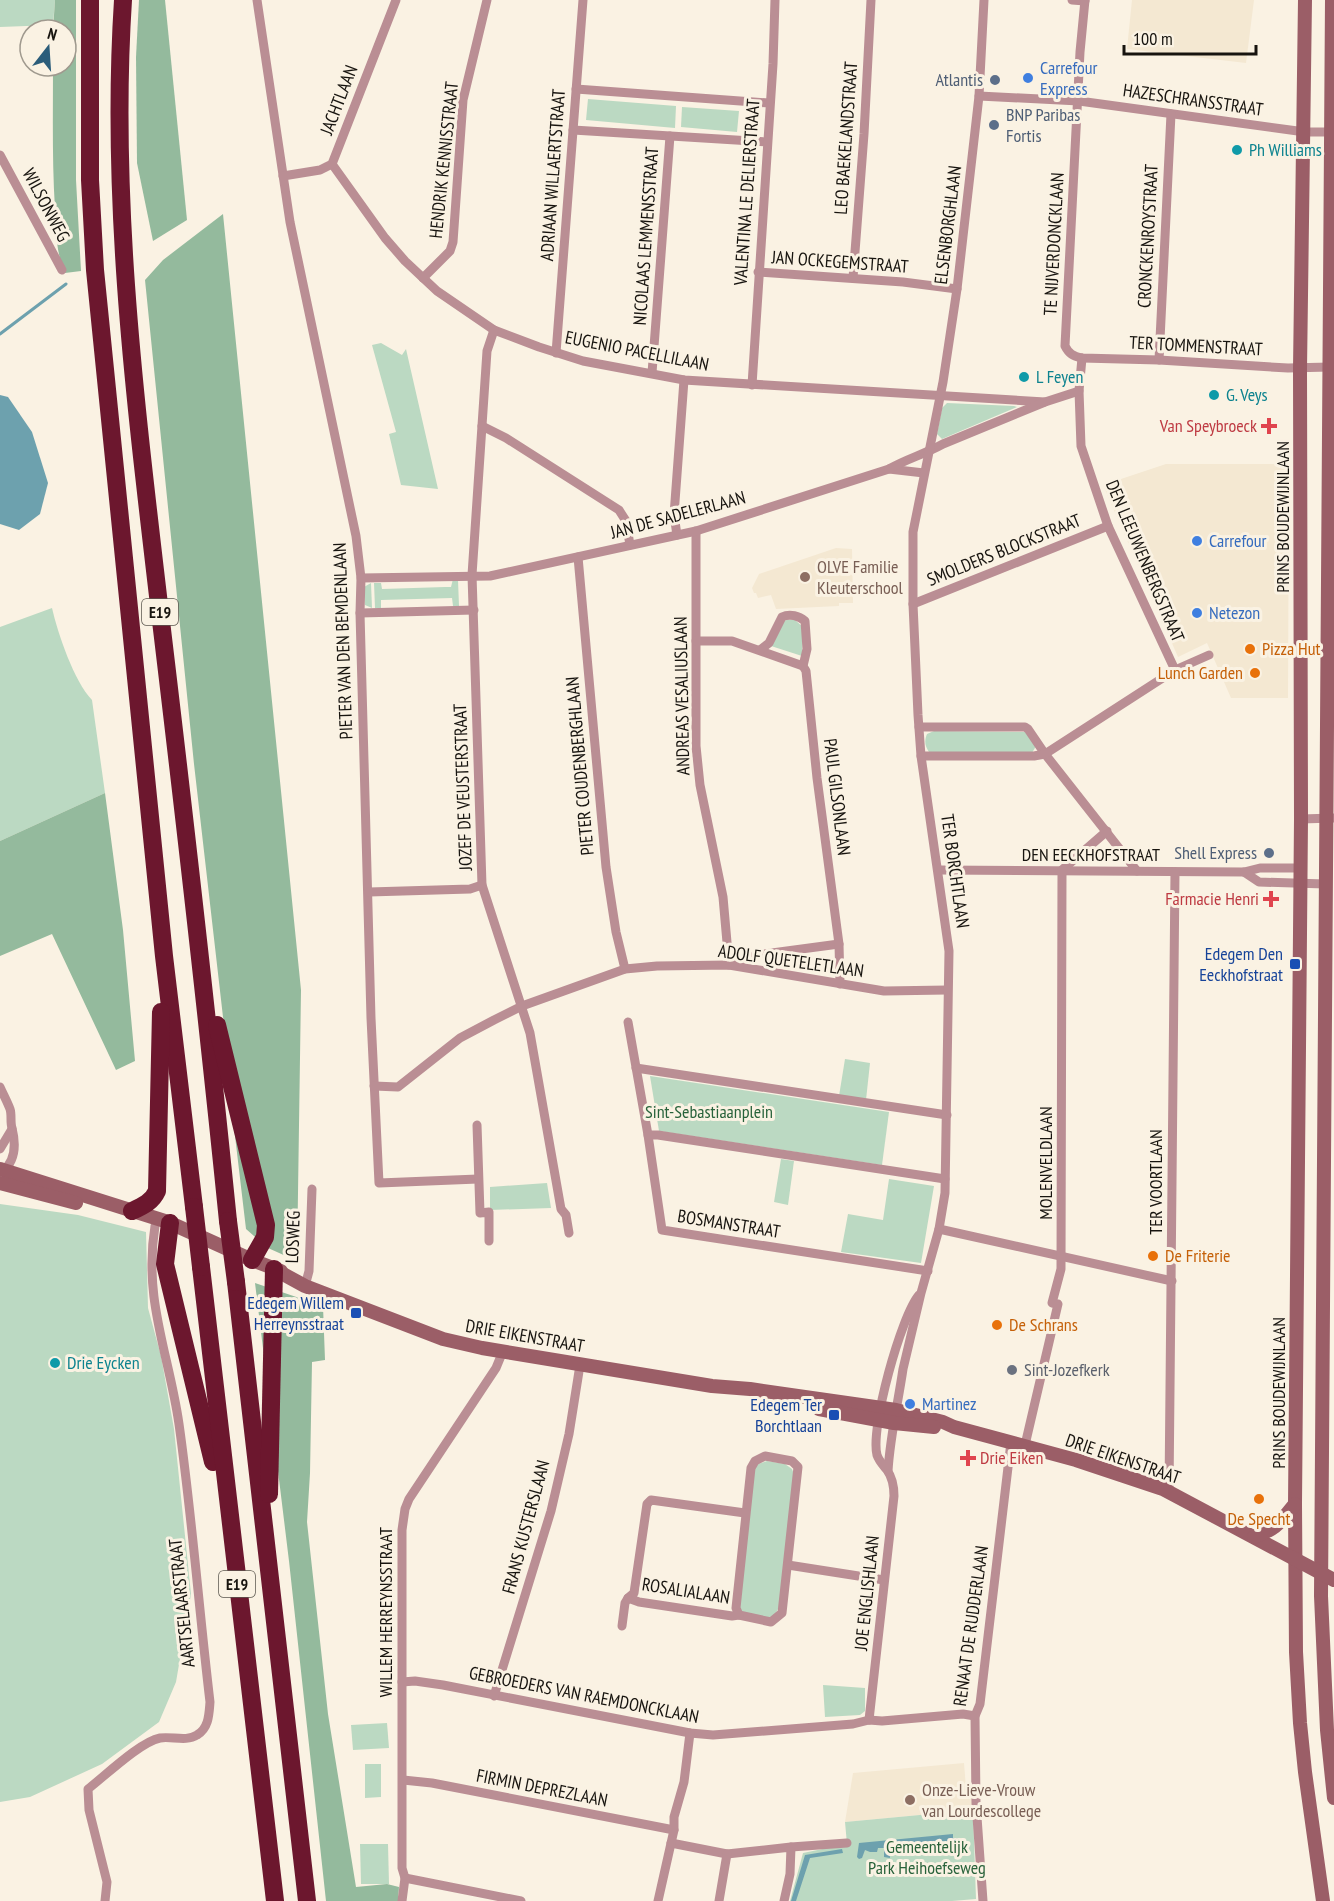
<svg xmlns="http://www.w3.org/2000/svg" width="1334" height="1901" viewBox="0 0 1334 1901" font-family="'PT Sans Narrow',sans-serif">
<style>
.built{fill:#f4e8d2}
.green{fill:#bbd9c2}
.forest{fill:#94ba9d}
.water{fill:#6da1ae}
.lines{fill:none;stroke-linecap:round;stroke-linejoin:round}
.stream{stroke:#6da1ae;stroke-width:3}
.street{stroke:#ba8e94;stroke-width:9}
.secondary{stroke:#9b5e67;stroke-width:14}
.highway{stroke:#6c172e;stroke-width:18}
.highway-bridge{stroke:#6c172e;stroke-width:18}
.shop-dot{fill:#3f7fe0;stroke:#faf2e3;stroke-width:2}
.service-dot{fill:#5c6f8a;stroke:#faf2e3;stroke-width:2}
.culture-dot{fill:#0f9aa8;stroke:#faf2e3;stroke-width:2}
.health-dot{fill:#e0444e;stroke:#faf2e3;stroke-width:2}
.education-dot{fill:#8d6e63;stroke:#faf2e3;stroke-width:2}
.food-dot{fill:#e8710a;stroke:#faf2e3;stroke-width:2}
.transit-dot{fill:#1a4fb4;stroke:#faf2e3;stroke-width:2}
.worship-dot{fill:#6b7280;stroke:#faf2e3;stroke-width:2}
.labels{text-anchor:middle;stroke-width:6;stroke-linejoin:round;paint-order:stroke}
.shield{fill:#faf2e3;stroke:#5b574f;stroke-width:1.5}
.shield-label{font-size:16px;font-weight:bold;fill:#17140f}
.shop-label{font-size:18px;fill:#366cbe;stroke:#faf2e3;text-anchor:start}
.service-label{font-size:18px;fill:#4e5e75;stroke:#faf2e3;text-anchor:end}
.street-label{font-size:18px;fill:#17140f;stroke:#faf2e3}
.culture-label{font-size:18px;fill:#0d838f;stroke:#faf2e3;text-anchor:start}
.health-label{font-size:18px;fill:#be3a42;stroke:#faf2e3;text-anchor:end}
.education-label{font-size:18px;fill:#785e54;stroke:#faf2e3;text-anchor:start}
.food-label{font-size:18px;fill:#c56008;stroke:#faf2e3;text-anchor:start}
.transit-label{font-size:18px;fill:#164399;stroke:#faf2e3;text-anchor:end}
.park-label{font-size:18px;fill:#28623a;stroke:#faf2e3}
.worship-label{font-size:18px;fill:#5b616d;stroke:#faf2e3;text-anchor:start}
</style>
<rect width="100%" height="100%" fill="#faf2e3"/>
<g class="built">
<path d="M 1132,0 L 1254,0 L 1246,63 L 1127,49 Z"/>
<path d="M 1166,464 L 1289,464 L 1288,698 L 1231,698 L 1207,643 L 1178,657 L 1103,485 Z"/>
<path d="M 836,548 L 852,549 L 853,603 L 839,603 L 839,606 L 776,609 L 771,595 L 758,598 L 756,593 L 754,593 L 752,588 L 759,574 Z"/>
<path d="M 964,1763 L 966,1788 L 971,1788 L 973,1810 L 845,1822 L 853,1773 Z"/>
</g>
<g class="green">
<path d="M 0,0 L 55,0 L 53,25 L 0,27 Z"/>
<path d="M 588,99 L 676,106 L 675,128 L 586,120 Z"/>
<path d="M 682,107 L 739,111 L 737,132 L 681,127 Z"/>
<path d="M 381,343 L 402,355 L 406,349 L 438,489 L 401,485 L 389,434 L 396,432 L 372,345 Z"/>
<path d="M 947,403 L 1014,406 L 1017,407 L 942,439 L 937,434 L 942,408 Z"/>
<path d="M 453,579 L 458,580 L 459,606 L 453,606 L 452,598 L 381,600 L 381,608 L 375,608 L 374,583 L 381,583 L 382,589 L 445,587 L 451,587 Z"/>
<path d="M 371,583 L 372,608 L 365,605 L 364,587 Z"/>
<path d="M 52,608 C 58,634 74,681 92,700 L 105,793 L 0,841 L 0,627 Z"/>
<path d="M 787,620 L 795,620 L 803,627 L 802,656 L 771,646 L 784,621 Z"/>
<path d="M 934,731 L 1025,732 L 1036,746 L 1032,753 L 929,752 C 925,746 924,741 927,734 Z"/>
<path d="M 845,1059 L 870,1063 L 866,1100 L 839,1096 Z"/>
<path d="M 650,1076 L 889,1112 L 882,1165 L 659,1131 Z"/>
<path d="M 781,1159 L 794,1161 L 788,1205 L 774,1202 Z"/>
<path d="M 889,1179 L 934,1186 L 921,1263 L 841,1252 L 848,1214 L 883,1220 Z"/>
<path d="M 547,1183 L 551,1208 L 490,1210 L 490,1187 Z"/>
<path d="M 0,1204 L 78,1215 L 146,1232 L 148,1308 L 161,1356 L 174,1429 L 191,1594 L 176,1682 L 159,1722 L 102,1764 L 30,1797 L 0,1802 Z"/>
<path d="M 767,1461 L 785,1464 L 792,1469 L 795,1477 L 780,1605 L 776,1613 L 771,1618 L 743,1614 L 739,1609 L 753,1471 L 756,1465 Z"/>
<path d="M 823,1685 L 865,1688 L 865,1711 L 860,1715 L 825,1717 Z"/>
<path d="M 387,1723 L 389,1748 L 353,1750 L 351,1725 Z"/>
<path d="M 365,1764 L 381,1764 L 381,1797 L 365,1798 Z"/>
<path d="M 973,1810 L 976,1899 L 952,1901 L 790,1901 L 803,1853 L 847,1844 L 845,1822 Z"/>
<path d="M 360,1844 L 388,1844 L 389,1884 L 361,1884 Z"/>
</g>
<g class="forest">
<path d="M 55,0 L 76,0 L 76,180 L 81,271 L 65,273 C 56,253 56,231 55,209 C 52,162 53,114 53,66 L 66,66 L 66,30 L 53,30 Z"/>
<path d="M 139,0 L 165,0 L 187,220 L 153,241 L 137,163 L 136,57 Z"/>
<path d="M 223,214 L 301,990 L 297,1261 L 268,1248 L 246,1229 L 233,1119 L 234,1066 L 223,1017 L 194,764 L 145,280 L 163,260 Z"/>
<path d="M 105,793 L 123,930 L 135,1061 L 116,1070 L 52,934 L 0,956 L 0,841 Z"/>
<path d="M 255,1283 L 323,1306 L 325,1360 L 312,1362 L 310,1473 L 307,1522 L 328,1714 L 356,1887 L 387,1884 L 399,1887 L 398,1901 L 326,1901 L 289,1561 Z"/>
</g>
<g class="water">
<path d="M 0,395 L 8,397 L 32,432 L 48,483 L 40,514 L 19,530 L 0,524 Z"/>
<path d="M 953,1834 L 953,1838 L 959,1839 L 960,1846 L 938,1848 L 931,1844 L 889,1846 L 890,1858 L 884,1857 L 884,1848 L 878,1848 L 877,1852 L 870,1852 L 865,1850 L 862,1858 L 859,1859 L 857,1857 L 859,1843 Z"/>
<path d="M 842,1849 L 843,1853 L 810,1858 L 796,1901 L 791,1901 L 805,1855 Z"/>
</g>
<g class="lines">
<path class="stream" d="M 0,334 L 66,284"/>
<g class="street">
<path d="M 257,0 L 290,222 L 356,536 L 361,578 L 360,613 L 371,1018 L 379,1183 L 478,1179"/>
<path d="M 1072,0 L 1085,1"/>
<path d="M 1085,0 L 1080,52 L 1065,346 C 1069,354 1073,356 1082,358 L 1159,360 L 1288,368 L 1330,367"/>
<path d="M 576,89 L 769,103"/>
<path d="M 979,96 L 1079,101 L 1305,132 L 1331,132"/>
<path d="M 573,130 L 767,142"/>
<path d="M 0,155 L 62,270"/>
<path d="M 332,164 L 385,238 L 405,261 L 437,291 L 494,330 L 539,347 L 583,361 L 684,380 L 1045,402"/>
<path d="M 283,176 L 320,170 L 332,164 L 396,0"/>
<path d="M 758,272 L 903,282 L 957,289"/>
<path d="M 423,278 L 450,251 L 453,242 L 463,100 L 487,0"/>
<path d="M 853,278 L 864,134 L 871,0"/>
<path d="M 494,330 L 487,351 L 472,575 L 482,885 L 530,1033 L 561,1209 L 566,1215 L 569,1233"/>
<path d="M 556,353 L 583,0"/>
<path d="M 1082,358 L 1079,391 L 1081,446 L 1108,526 L 1175,670"/>
<path d="M 1159,360 L 1171,114"/>
<path d="M 652,373 L 670,136"/>
<path d="M 752,385 L 773,64 L 775,0"/>
<path d="M 482,426 L 506,438 L 619,510 L 626,521 L 630,545"/>
<path d="M 889,469 L 924,473"/>
<path d="M 696,531 L 696,746 L 700,785 L 723,897 L 729,965 L 757,955 L 839,944"/>
<path d="M 677,535 L 674,515 L 684,380"/>
<path d="M 578,557 L 606,867 L 616,932 L 625,969"/>
<path d="M 361,578 L 490,576 L 696,531 L 889,469 C 906,459 925,454 943,444 L 1045,402 L 1079,391"/>
<path d="M 913,604 L 1108,526"/>
<path d="M 360,613 L 474,610"/>
<path d="M 696,641 L 732,641 L 803,666"/>
<path d="M 760,650 L 769,643 L 782,617 C 790,613 799,616 805,621 L 807,649 L 803,666 L 806,671 L 817,778 L 839,944 L 840,984"/>
<path d="M 919,727 L 1025,727 L 1028,729 L 1045,754 L 1137,871"/>
<path d="M 921,756 L 1034,756 L 1045,754 L 1175,670 L 1209,655"/>
<path d="M 1301,819 L 1334,818"/>
<path d="M 939,870 L 1244,872 L 1260,868 L 1301,868"/>
<path d="M 1244,872 L 1259,882 L 1325,884"/>
<path d="M 369,892 L 470,889 L 482,885"/>
<path d="M 628,1022 L 648,1135 L 662,1230 L 928,1271"/>
<path d="M 636,1068 L 947,1115"/>
<path d="M 374,1086 L 398,1087 L 460,1038 L 494,1020 L 522,1006 L 625,969 L 657,966 L 729,965 L 884,991 L 947,990"/>
<path d="M 0,1087 C 3,1094 7,1101 10,1109 C 12,1115 10,1122 12,1128 C 16,1144 16,1161 2,1172"/>
<path d="M 477,1125 L 480,1213 L 489,1212 L 489,1241"/>
<path d="M 648,1135 L 658,1135 L 945,1179"/>
<path d="M 0,1149 L 12,1129"/>
<path d="M 939,1229 L 1172,1281"/>
<path d="M 305,1286 L 309,1271 L 312,1189"/>
<path d="M 1025,1445 L 1058,1304 L 1052,1303 L 1061,1269 L 1062,870 L 1107,831"/>
<path d="M 765,1456 L 792,1461 L 798,1467 L 782,1613 L 771,1622 L 739,1615 L 736,1608 L 751,1468 L 755,1461 Z"/>
<path d="M 888,1471 C 890,1437 898,1403 903,1369 L 921,1293 L 939,1229 L 945,1193 L 949,951 L 921,756 L 918,715 L 913,604 L 913,532 L 943,382 L 957,289 L 979,96 L 984,0"/>
<path d="M 1169,1492 L 1175,872"/>
<path d="M 788,1565 L 884,1580"/>
<path d="M 739,1615 L 732,1616 L 639,1602 L 628,1598 L 634,1593 L 647,1504 L 651,1500 L 745,1513"/>
<path d="M 622,1626 L 625,1603 L 628,1598"/>
<path d="M 402,1682 L 415,1681 L 443,1685 L 690,1733 L 713,1735 L 853,1724 L 869,1720 L 882,1721 L 963,1714 L 975,1716"/>
<path d="M 494,1696 L 551,1511 L 569,1434 L 580,1365"/>
<path d="M 869,1720 L 894,1496 C 894,1487 892,1477 887,1470 C 883,1465 879,1461 877,1455 C 870,1428 901,1316 919,1295"/>
<path d="M 403,1780 L 432,1783 L 674,1830"/>
<path d="M 671,1843 L 727,1854 L 791,1847 L 790,1874 L 784,1901"/>
<path d="M 791,1847 L 847,1843"/>
<path d="M 405,1878 L 521,1901"/>
<path d="M 105,1901 L 107,1882 L 89,1810 L 88,1789 C 105,1776 140,1742 160,1738 C 172,1736 186,1742 197,1735 C 209,1728 209,1714 210,1702 C 199,1610 192,1516 179,1424 C 169,1354 143,1299 155,1226"/>
<path d="M 402,1901 L 405,1878 L 402,1868 L 402,1530 L 405,1509 L 409,1499 L 496,1368 L 503,1351"/>
<path d="M 658,1901 L 674,1830 L 674,1817 L 684,1782 L 690,1733"/>
<path d="M 719,1901 L 727,1854"/>
<path d="M 983,1901 L 976,1803 L 975,1716 L 980,1704 L 1011,1442"/>
</g>
<g class="secondary">
<path d="M 1305,0 L 1300,369 L 1301,819 L 1295,1504 L 1296,1652 L 1300,1723 L 1305,1772 L 1323,1901"/>
<path d="M 1332,0 L 1321,1596 L 1327,1730 L 1334,1798"/>
<path d="M 0,1169 L 168,1222 L 252,1260 L 281,1271"/>
<path d="M 0,1183 L 76,1203"/>
<path d="M 274,1269 L 305,1286 L 443,1339 L 482,1348 L 712,1386 L 750,1389 L 896,1410 L 943,1422 L 954,1427 L 1076,1460 L 1163,1489 L 1334,1580"/>
<path d="M 819,1409 L 894,1423 L 934,1427"/>
<path d="M 1254,1537 C 1278,1528 1279,1523 1295,1504"/>
</g>
<g class="highway">
<path d="M 90,0 L 90,180 L 95,270 L 164,956 L 194,1207"/>
<path d="M 123,0 C 110,199 135,399 158,596 C 183,804 207,1013 228,1221"/>
<path d="M 217,1025 L 266,1225 L 265,1237 L 252,1260"/>
<path d="M 132,1211 C 143,1206 152,1202 157,1191 L 161,1012"/>
<path d="M 170,1223 L 165,1264 L 213,1462"/>
<path d="M 201,1267 L 275,1901"/>
<path d="M 236,1282 L 307,1901"/>
<path d="M 269,1494 L 274,1269"/>
</g>
<g class="highway-bridge">
<path d="M 194,1207 L 201,1267"/>
<path d="M 228,1221 L 236,1282"/>
</g>
</g>
<g class="shop-dot">
<circle cx="1028" cy="78" r="6"/>
<circle cx="1197" cy="541" r="6"/>
<circle cx="1197" cy="613" r="6"/>
<circle cx="910" cy="1404" r="6"/>
</g>
<g class="service-dot">
<circle cx="995" cy="80" r="6"/>
<circle cx="994" cy="125" r="6"/>
<circle cx="1269" cy="853" r="6"/>
</g>
<g class="culture-dot">
<circle cx="1237" cy="150" r="6"/>
<circle cx="1024" cy="377" r="6"/>
<circle cx="1214" cy="395" r="6"/>
<circle cx="55" cy="1363" r="6"/>
</g>
<g class="health-dot">
<path d="M1266 417h6v6h6v6h-6v6h-6v-6h-6v-6h6z"/>
<path d="M1268 890h6v6h6v6h-6v6h-6v-6h-6v-6h6z"/>
<path d="M965 1449h6v6h6v6h-6v6h-6v-6h-6v-6h6z"/>
</g>
<g class="education-dot">
<circle cx="805" cy="577" r="6"/>
<circle cx="910" cy="1800" r="6"/>
</g>
<g class="food-dot">
<circle cx="1250" cy="649" r="6"/>
<circle cx="1255" cy="673" r="6"/>
<circle cx="1153" cy="1256" r="6"/>
<circle cx="997" cy="1325" r="6"/>
<circle cx="1259" cy="1499" r="6"/>
</g>
<g class="transit-dot">
<rect x="1289" y="958" width="12" height="12" rx="3"/>
<rect x="350" y="1307" width="12" height="12" rx="3"/>
<rect x="828" y="1409" width="12" height="12" rx="3"/>
</g>
<circle class="worship-dot" cx="1012" cy="1370" r="6"/>
<g class="labels">
<g class="shield">
<rect x="142" y="599" width="36" height="26" rx="4.5"/>
<rect x="219" y="1571" width="36" height="26" rx="4.5"/>
</g>
<g class="shield-label">
<text x="160" y="618">E19</text>
<text x="237" y="1590">E19</text>
</g>
<g class="shop-label">
<text x="1040" y="74">Carrefour<tspan x="1040" dy="21">Express</tspan></text>
<text x="1209" y="547">Carrefour</text>
<text x="1209" y="619">Netezon</text>
<text x="922" y="1410">Martinez</text>
</g>
<g class="service-label">
<text x="983" y="86">Atlantis</text>
<text x="1006" y="121" text-anchor="start">BNP Paribas<tspan x="1006" dy="21">Fortis</tspan></text>
<text x="1257" y="859">Shell Express</text>
</g>
<g class="street-label">
<text transform="translate(339 100) rotate(-69)" y="6">JACHTLAAN</text>
<text transform="translate(1193 100) rotate(8)" y="6">HAZESCHRANSSTRAAT</text>
<text transform="translate(846 138) rotate(-86)" y="6">LEO BAEKELANDSTRAAT</text>
<text transform="translate(444 160) rotate(-84)" y="6">HENDRIK KENNISSTRAAT</text>
<text transform="translate(553 175) rotate(-86)" y="6">ADRIAAN WILLAERTSTRAAT</text>
<text transform="translate(747 192) rotate(-86)" y="6">VALENTINA LE DELIERSTRAAT</text>
<text transform="translate(46 205) rotate(62)" y="6">WILSONWEG</text>
<text transform="translate(948 225) rotate(-83)" y="6">ELSENBORGHLAAN</text>
<text transform="translate(646 236) rotate(-86)" y="6">NICOLAAS LEMMENSSTRAAT</text>
<text transform="translate(1148 236) rotate(-87)" y="6">CRONCKENROYSTRAAT</text>
<text transform="translate(1054 244) rotate(-87)" y="6">TE NIJVERDONCKLAAN</text>
<text transform="translate(840 262) rotate(4)" y="6">JAN OCKEGEMSTRAAT</text>
<text transform="translate(1196 346) rotate(3)" y="6">TER TOMMENSTRAAT</text>
<text transform="translate(637 351) rotate(11)" y="6">EUGENIO PACELLILAAN</text>
<text transform="translate(678 515) rotate(-15)" y="6">JAN DE SADELERLAAN</text>
<text transform="translate(1283 517) rotate(-90)" y="6">PRINS BOUDEWIJNLAAN</text>
<text transform="translate(1004 550) rotate(-22)" y="6">SMOLDERS BLOCKSTRAAT</text>
<text transform="translate(1145 561) rotate(67)" y="6">DEN LEEUWENBERGSTRAAT</text>
<text transform="translate(343 641) rotate(-92)" y="6">PIETER VAN DEN BEMDENLAAN</text>
<text transform="translate(682 696) rotate(-91)" y="6">ANDREAS VESALIUSLAAN</text>
<text transform="translate(580 766) rotate(-95)" y="6">PIETER COUDENBERGHLAAN</text>
<text transform="translate(463 787) rotate(-92)" y="6">JOZEF DE VEUSTERSTRAAT</text>
<text transform="translate(837 797) rotate(83)" y="6">PAUL GILSONLAAN</text>
<text x="1091" y="861">DEN EECKHOFSTRAAT</text>
<text transform="translate(955 871) rotate(82)" y="6">TER BORCHTLAAN</text>
<text transform="translate(791 961) rotate(8)" y="6">ADOLF QUETELETLAAN</text>
<text transform="translate(1046 1163) rotate(-90)" y="6">MOLENVELDLAAN</text>
<text transform="translate(1156 1182) rotate(-90)" y="6">TER VOORTLAAN</text>
<text transform="translate(729 1224) rotate(9)" y="6">BOSMANSTRAAT</text>
<text transform="translate(293 1237) rotate(-88)" y="6">LOSWEG</text>
<text transform="translate(525 1336) rotate(10)" y="6">DRIE EIKENSTRAAT</text>
<text transform="translate(1279 1393) rotate(-90)" y="6">PRINS BOUDEWIJNLAAN</text>
<text transform="translate(1123 1459) rotate(19)" y="6">DRIE EIKENSTRAAT</text>
<text transform="translate(526 1527) rotate(-75)" y="6">FRANS KUSTERSLAAN</text>
<text transform="translate(686 1591) rotate(9)" y="6">ROSALIALAAN</text>
<text transform="translate(867 1593) rotate(-84)" y="6">JOE ENGLISHLAAN</text>
<text transform="translate(182 1603) rotate(-96)" y="6">AARTSELAARSTRAAT</text>
<text transform="translate(386 1612) rotate(-90)" y="6">WILLEM HERREYNSSTRAAT</text>
<text transform="translate(971 1626) rotate(-82)" y="6">RENAAT DE RUDDERLAAN</text>
<text transform="translate(584 1695) rotate(11)" y="6">GEBROEDERS VAN RAEMDONCKLAAN</text>
<text transform="translate(542 1788) rotate(11)" y="6">FIRMIN DEPREZLAAN</text>
</g>
<g class="culture-label">
<text x="1249" y="156">Ph Williams</text>
<text x="1036" y="383">L Feyen</text>
<text x="1226" y="401">G. Veys</text>
<text x="67" y="1369">Drie Eycken</text>
</g>
<g class="health-label">
<text x="1257" y="432">Van Speybroeck</text>
<text x="1259" y="905">Farmacie Henri</text>
<text x="980" y="1464" text-anchor="start">Drie Eiken</text>
</g>
<g class="education-label">
<text x="817" y="573">OLVE Familie<tspan x="817" dy="21">Kleuterschool</tspan></text>
<text x="922" y="1796">Onze-Lieve-Vrouw<tspan x="922" dy="21">van Lourdescollege</tspan></text>
</g>
<g class="food-label">
<text x="1262" y="655">Pizza Hut</text>
<text x="1243" y="679" text-anchor="end">Lunch Garden</text>
<text x="1165" y="1262">De Friterie</text>
<text x="1009" y="1331">De Schrans</text>
<text x="1259" y="1525" text-anchor="middle">De Specht</text>
</g>
<g class="transit-label">
<text x="1283" y="960">Edegem Den<tspan x="1283" dy="21">Eeckhofstraat</tspan></text>
<text x="344" y="1309">Edegem Willem<tspan x="344" dy="21">Herreynsstraat</tspan></text>
<text x="822" y="1411">Edegem Ter<tspan x="822" dy="21">Borchtlaan</tspan></text>
</g>
<g class="park-label">
<text x="709" y="1118">Sint-Sebastiaanplein</text>
<text x="927" y="1853">Gemeentelijk<tspan x="927" dy="21">Park Heihoefseweg</tspan></text>
</g>
<g class="worship-label">
<text x="1024" y="1376">Sint-Jozefkerk</text>
</g>
</g>
<g transform="translate(48 48) rotate(17)"><circle r="28" fill="#faf2e3" stroke="#9f998e" stroke-width="1.5"/>
<path d="M0-4.5L10 22L0 15L-10 22Z" fill="#2b5d7a"/>
<text y="-9" font-size="16" font-weight="bold" text-anchor="middle" fill="#17140f">N</text>
</g>
<path d="M1124 45v9h132v-9" fill="none" stroke="#17140f" stroke-width="3"/>
<text x="1133" y="45" font-size="18" fill="#17140f" stroke="#faf2e3" stroke-width="4.5" paint-order="stroke">100 m</text>
</svg>
